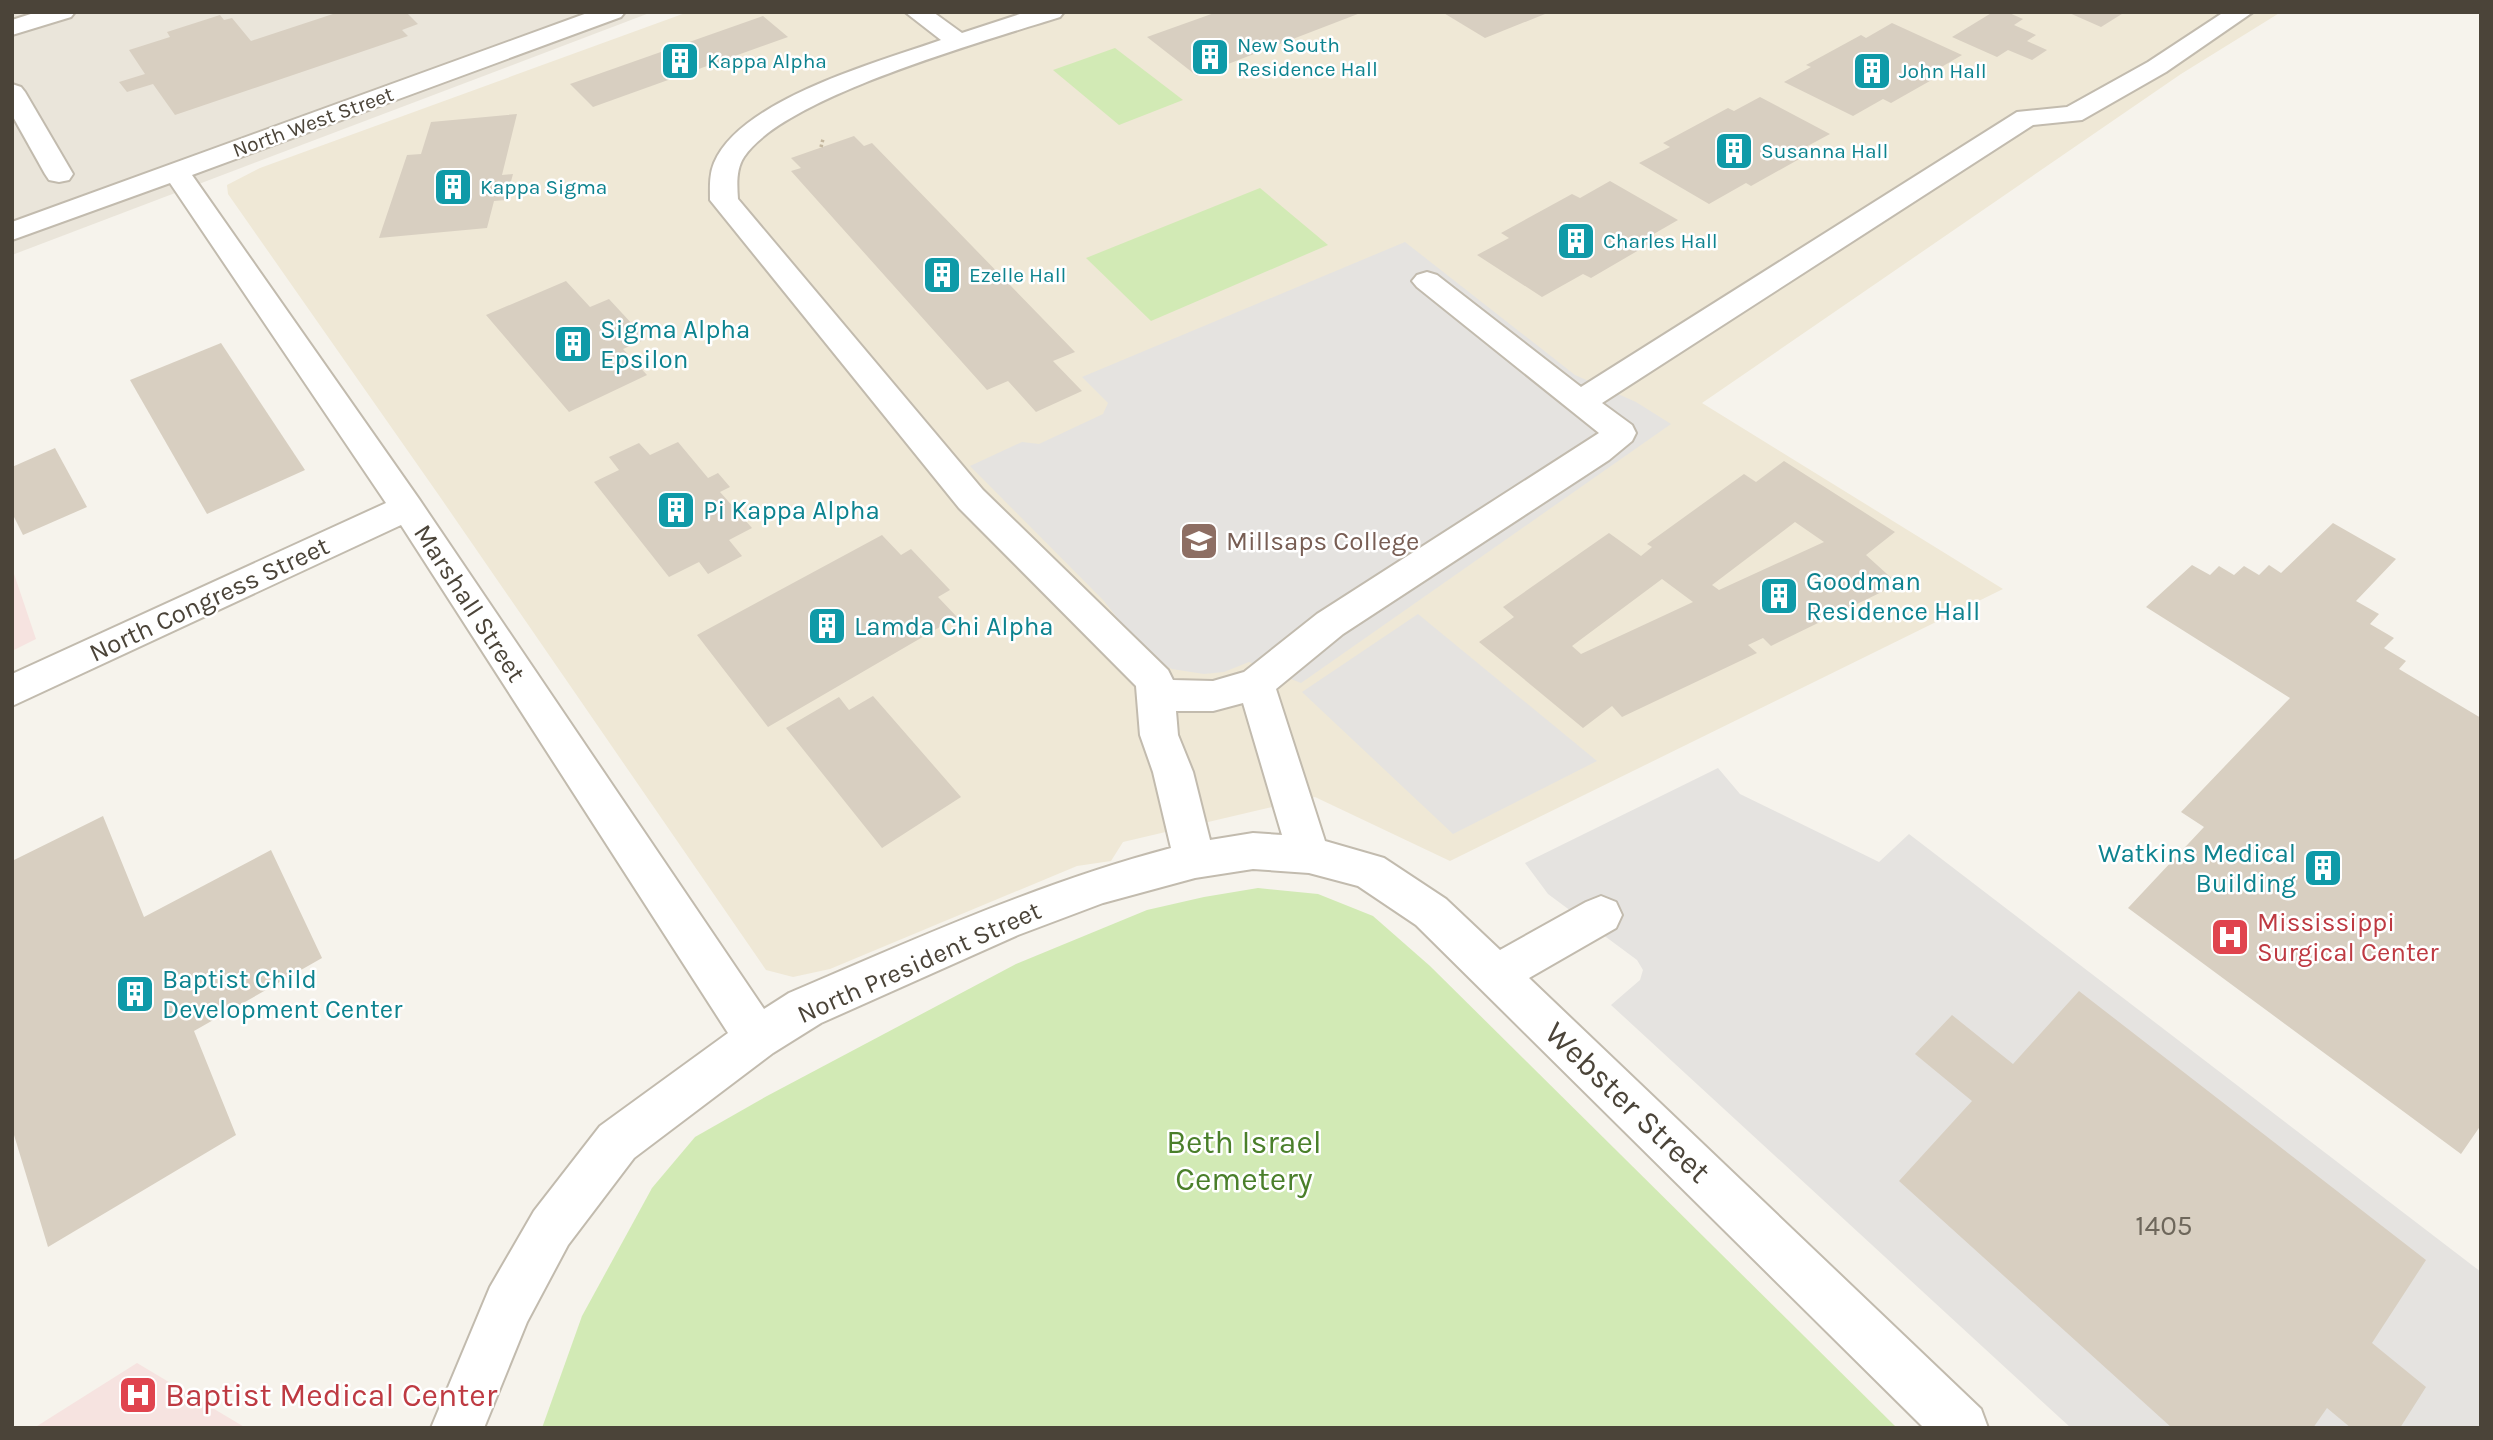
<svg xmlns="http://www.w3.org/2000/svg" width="2493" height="1440" viewBox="0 0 2493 1440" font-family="Karla,sans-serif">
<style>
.residential{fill:#eae5da}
.education{fill:#efe8d6}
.medical{fill:#f6e3e0}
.green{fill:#d2eab5}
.parking{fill:#e5e3e0}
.building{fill:#d8cfc1;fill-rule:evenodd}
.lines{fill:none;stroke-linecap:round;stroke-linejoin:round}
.minor-casing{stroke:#c2bbae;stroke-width:4}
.path{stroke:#c4b79f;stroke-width:3.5;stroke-dasharray:2.5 2.5;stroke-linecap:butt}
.minor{fill:#fff;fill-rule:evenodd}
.labels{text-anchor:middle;stroke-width:5;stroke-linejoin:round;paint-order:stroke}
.far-culture-label{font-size:21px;fill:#0d838f;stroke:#fff;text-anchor:start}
.far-street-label{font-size:21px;fill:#4b4439;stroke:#fff}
.culture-label{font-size:26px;fill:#0d838f;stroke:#fff;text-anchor:start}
.education-label{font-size:26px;fill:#785e54;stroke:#fff;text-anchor:start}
.street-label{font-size:26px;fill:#4b4439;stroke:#fff}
.health-label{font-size:26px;fill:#be3a42;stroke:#fff;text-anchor:start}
.near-number-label{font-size:28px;fill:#6e675b}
.near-street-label{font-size:32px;fill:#4b4439;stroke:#fff}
.near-park-label{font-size:32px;fill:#4a7f2a;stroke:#fff}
.near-health-label{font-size:32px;fill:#be3a42;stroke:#fff;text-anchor:start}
</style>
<rect width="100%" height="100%" fill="#f6f3ec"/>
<path class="residential" d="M 12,12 L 652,12 L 12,255 Z"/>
<path class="education" d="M 688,12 L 2281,12 L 2181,74 L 1702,403 L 2003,589 L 1450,861 L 1315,797 L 1123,842 L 1111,861 L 1077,866 L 830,969 L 793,977 L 766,970 L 438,494 L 228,194 L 227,185 L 260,168 Z"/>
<g class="medical">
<path d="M 12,568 L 36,639 L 12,651 Z"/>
<path d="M 137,1363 L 246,1428 L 34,1428 Z"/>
</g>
<g class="green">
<path d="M 1115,48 L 1183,100 L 1119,125 L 1053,70 Z"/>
<path d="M 1260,188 L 1328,245 L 1151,321 L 1086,258 Z"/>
<path d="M 1258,888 L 1318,894 L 1373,916 L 1430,966 L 1897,1428 L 542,1428 L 582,1316 L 652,1188 L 695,1137 L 767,1096 L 1016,964 L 1147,910 L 1204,897 Z"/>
</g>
<g class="parking">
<path d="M 1405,242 L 1575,375 L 1636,402 L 1671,424 L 1301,683 L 1249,662 L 1224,672 L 1204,674 L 1172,669 L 1146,655 L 1104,601 L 970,466 L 1022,442 L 1039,444 L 1103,414 L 1108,403 L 1082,377 Z"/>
<path d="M 1418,614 L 1597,761 L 1453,834 L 1302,692 Z"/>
<path d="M 1718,768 L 1740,794 L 1879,862 L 1909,834 L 2481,1272 L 2481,1428 L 2071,1428 L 1611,1005 L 1640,980 L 1643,970 L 1637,960 L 1548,894 L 1525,863 Z"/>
</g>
<g class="building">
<path d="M 339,12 L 406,12 L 418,24 L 402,30 L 408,36 L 175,115 L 153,84 L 127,92 L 119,82 L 145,74 L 129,50 L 170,37 L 167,32 L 220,15 L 224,20 L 232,18 L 251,41 Z"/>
<path d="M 1217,12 L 1363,12 L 1197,76 L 1147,37 Z"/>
<path d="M 1442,12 L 1550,12 L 1485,38 Z"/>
<path d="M 1993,12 L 2007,12 L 2023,19 L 2014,25 L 2036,35 L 2027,41 L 2047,50 L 2032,60 L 2008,50 L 1997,57 L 1952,37 Z"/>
<path d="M 2067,12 L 2125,12 L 2101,27 Z"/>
<path d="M 763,16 L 788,37 L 593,107 L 570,84 Z"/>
<path d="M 1892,23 L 1962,55 L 1938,69 L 1944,73 L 1891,103 L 1883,99 L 1853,116 L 1784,82 L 1811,67 L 1806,65 L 1861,35 L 1866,38 Z"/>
<path d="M 1760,97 L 1830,134 L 1802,149 L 1810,153 L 1751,186 L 1746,183 L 1709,204 L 1639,163 L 1670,147 L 1663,143 L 1728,108 L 1734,111 Z"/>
<path d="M 517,114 L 502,175 L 513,174 L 506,200 L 494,201 L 487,228 L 379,238 L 407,155 L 421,154 L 431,122 Z"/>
<path d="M 854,136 L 864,146 L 872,143 L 1075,352 L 1053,361 L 1082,391 L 1036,412 L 1008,381 L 987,390 L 791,171 L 801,168 L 791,158 Z"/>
<path d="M 1610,181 L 1678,220 L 1645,239 L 1651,243 L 1591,278 L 1583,274 L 1542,297 L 1477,255 L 1509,238 L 1501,233 L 1572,194 L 1580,198 Z"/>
<path d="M 566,281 L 590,307 L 609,299 L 646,339 L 623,349 L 647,375 L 569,412 L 486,315 Z"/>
<path d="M 221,343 L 305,470 L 207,514 L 130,380 Z"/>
<path d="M 678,442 L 708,478 L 718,473 L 730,487 L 720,492 L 752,528 L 729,540 L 742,556 L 708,574 L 699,562 L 669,577 L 594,482 L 619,470 L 609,457 L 639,443 L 650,455 Z"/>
<path d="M 55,448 L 87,507 L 23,535 L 12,513 L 12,467 Z"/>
<path d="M 1784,461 L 1895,532 L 1866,555 L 1898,584 L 1771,646 L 1763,638 L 1748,645 L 1757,653 L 1622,717 L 1612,706 L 1583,728 L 1479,642 L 1514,617 L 1503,607 L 1609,533 L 1641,556 L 1652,547 L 1647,544 L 1744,474 L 1756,482 ZM 1795,522 L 1824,542 L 1719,590 L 1712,585 ZM 1662,579 L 1693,602 L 1581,654 L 1572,646 Z"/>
<path d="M 2333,523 L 2396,559 L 2356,601 L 2379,614 L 2370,624 L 2394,638 L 2384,648 L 2406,661 L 2399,669 L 2481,718 L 2481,1125 L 2461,1154 L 2128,908 L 2204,827 L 2181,812 L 2290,698 L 2146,607 L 2192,565 L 2210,575 L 2219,566 L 2234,575 L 2244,566 L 2259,575 L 2269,565 L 2281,573 Z"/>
<path d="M 882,535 L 901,555 L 911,549 L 950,590 L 938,597 L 957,617 L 768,727 L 697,635 Z"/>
<path d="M 873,696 L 961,797 L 882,848 L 786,728 L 839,697 L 849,710 Z"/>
<path d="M 103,816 L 144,917 L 271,850 L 322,958 L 194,1031 L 236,1135 L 48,1247 L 14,1135 L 12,1136 L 12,861 Z"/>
<path d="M 2079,991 L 2426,1260 L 2372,1343 L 2426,1387 L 2400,1428 L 2351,1428 L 2327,1408 L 2313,1428 L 2172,1428 L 1899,1181 L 1972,1101 L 1915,1054 L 1952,1015 L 2013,1064 Z"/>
</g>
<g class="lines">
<defs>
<g id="minor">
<path d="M 37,12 L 75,12 L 71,17 L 12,35 L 12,20 Z"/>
<path d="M 590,12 L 625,12 L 621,17 L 192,175 L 419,499 L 764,1009 L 789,993 C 915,939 1039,883 1171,848 L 1153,772 L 1140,735 L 1136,686 L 959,508 L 710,200 C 710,188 709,175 714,163 C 741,99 879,62 941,40 L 905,12 L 933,12 L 962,33 L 1026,12 L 1064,12 L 1060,17 C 988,40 783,97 744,157 C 736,169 737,185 738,199 L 983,490 L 1168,670 L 1173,680 L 1213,681 L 1244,672 L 1317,614 L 1599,433 L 1417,287 L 1412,281 L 1417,275 L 1427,272 L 1437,275 L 1581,387 L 2017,112 L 2067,107 L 2148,62 L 2224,12 L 2253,12 L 2166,72 L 2082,120 L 2033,125 L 1602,403 L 1632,425 L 1636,433 L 1632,441 L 1609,460 L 1343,634 L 1276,689 L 1325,841 L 1384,858 L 1446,899 L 1500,950 L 1586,902 L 1601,896 L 1616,902 L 1622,915 L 1616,928 L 1529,978 L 1981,1409 L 1988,1428 L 1924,1428 L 1416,925 L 1358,886 L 1309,873 L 1253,869 L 1195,878 L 1103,903 L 1018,935 L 821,1023 L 773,1053 L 634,1158 L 568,1245 L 527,1322 L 484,1428 L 431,1428 L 490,1287 L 534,1211 L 600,1126 L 728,1033 L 401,525 L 12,706 L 12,674 L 386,503 L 170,183 L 12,240 L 12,222 ZM 1243,703 L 1282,835 L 1253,833 L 1210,840 L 1193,772 L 1178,735 L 1176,711 L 1213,711 Z"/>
<path d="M 12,84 L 21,87 L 25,92 L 73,174 L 69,180 L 59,182 L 49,180 L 45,174 L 12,115 Z"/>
</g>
</defs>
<use href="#minor" class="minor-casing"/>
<path class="path" d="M 821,147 L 823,139"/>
<use href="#minor" class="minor"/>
</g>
<defs>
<symbol id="building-square" viewBox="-11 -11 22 22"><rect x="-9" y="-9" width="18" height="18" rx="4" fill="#0f9aa8" stroke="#fff"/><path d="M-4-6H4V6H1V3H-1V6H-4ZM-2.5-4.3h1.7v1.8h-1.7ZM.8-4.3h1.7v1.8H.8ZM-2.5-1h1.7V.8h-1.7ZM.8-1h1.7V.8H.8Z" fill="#fff"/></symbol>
<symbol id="university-square" viewBox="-11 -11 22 22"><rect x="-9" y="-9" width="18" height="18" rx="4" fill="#8d6e63" stroke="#fff"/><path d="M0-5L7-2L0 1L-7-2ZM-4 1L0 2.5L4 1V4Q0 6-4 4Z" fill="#fff"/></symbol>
<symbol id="hospital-square" viewBox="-11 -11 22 22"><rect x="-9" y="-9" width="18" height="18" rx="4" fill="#e0444e" stroke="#fff"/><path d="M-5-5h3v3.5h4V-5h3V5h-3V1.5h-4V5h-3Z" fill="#fff"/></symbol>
</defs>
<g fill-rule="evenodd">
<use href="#building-square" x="1188" y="35" width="44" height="44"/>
<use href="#building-square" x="658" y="39" width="44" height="44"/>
<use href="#building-square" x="1850" y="49" width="44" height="44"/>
<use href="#building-square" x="1712" y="129" width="44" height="44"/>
<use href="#building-square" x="431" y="165" width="44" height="44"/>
<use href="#building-square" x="1554" y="219" width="44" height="44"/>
<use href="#building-square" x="920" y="253" width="44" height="44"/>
<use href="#building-square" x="551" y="322" width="44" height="44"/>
<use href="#building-square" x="654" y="488" width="44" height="44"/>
<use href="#university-square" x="1177" y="519" width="44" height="44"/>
<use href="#building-square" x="1757" y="574" width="44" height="44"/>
<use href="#building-square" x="805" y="604" width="44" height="44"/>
<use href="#building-square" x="2301" y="846" width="44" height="44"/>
<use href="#hospital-square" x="2208" y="915" width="44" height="44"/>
<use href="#building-square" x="113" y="972" width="44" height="44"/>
<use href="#hospital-square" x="116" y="1373" width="44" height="44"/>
</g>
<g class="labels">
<g class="far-culture-label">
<text x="1237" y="52">New South<tspan x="1237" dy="24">Residence Hall</tspan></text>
<text x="707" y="68">Kappa Alpha</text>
<text x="1899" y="78">John Hall</text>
<text x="1761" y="158">Susanna Hall</text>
<text x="480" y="194">Kappa Sigma</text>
<text x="1603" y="248">Charles Hall</text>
<text x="969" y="282">Ezelle Hall</text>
</g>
<g class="far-street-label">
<text transform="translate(313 122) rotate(-20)" y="7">North West Street</text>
</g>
<g class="culture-label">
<text x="600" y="338">Sigma Alpha<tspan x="600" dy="30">Epsilon</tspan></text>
<text x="703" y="519">Pi Kappa Alpha</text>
<text x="1806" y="590">Goodman<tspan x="1806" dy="30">Residence Hall</tspan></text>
<text x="854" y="635">Lamda Chi Alpha</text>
<text x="2296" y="862" text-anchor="end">Watkins Medical<tspan x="2296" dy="30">Building</tspan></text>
<text x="162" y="988">Baptist Child<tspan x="162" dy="30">Development Center</tspan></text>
</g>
<g class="education-label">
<text x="1226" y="550">Millsaps College</text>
</g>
<g class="street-label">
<text transform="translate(209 599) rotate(-25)" y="9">North Congress Street</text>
<text transform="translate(470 603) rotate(57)" y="9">Marshall Street</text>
<text transform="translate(919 962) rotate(-24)" y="9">North President Street</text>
</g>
<g class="health-label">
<text x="2257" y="931">Mississippi<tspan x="2257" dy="30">Surgical Center</tspan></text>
</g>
<g class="near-number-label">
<text x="2164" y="1235">1405</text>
</g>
<g class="near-street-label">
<text transform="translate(1628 1102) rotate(44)" y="11">Webster Street</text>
</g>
<g class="near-park-label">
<text x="1244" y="1153">Beth Israel<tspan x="1244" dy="37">Cemetery</tspan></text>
</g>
<g class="near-health-label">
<text x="165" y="1406">Baptist Medical Center</text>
</g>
</g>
<rect width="2493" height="1440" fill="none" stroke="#4b4439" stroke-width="28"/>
</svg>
